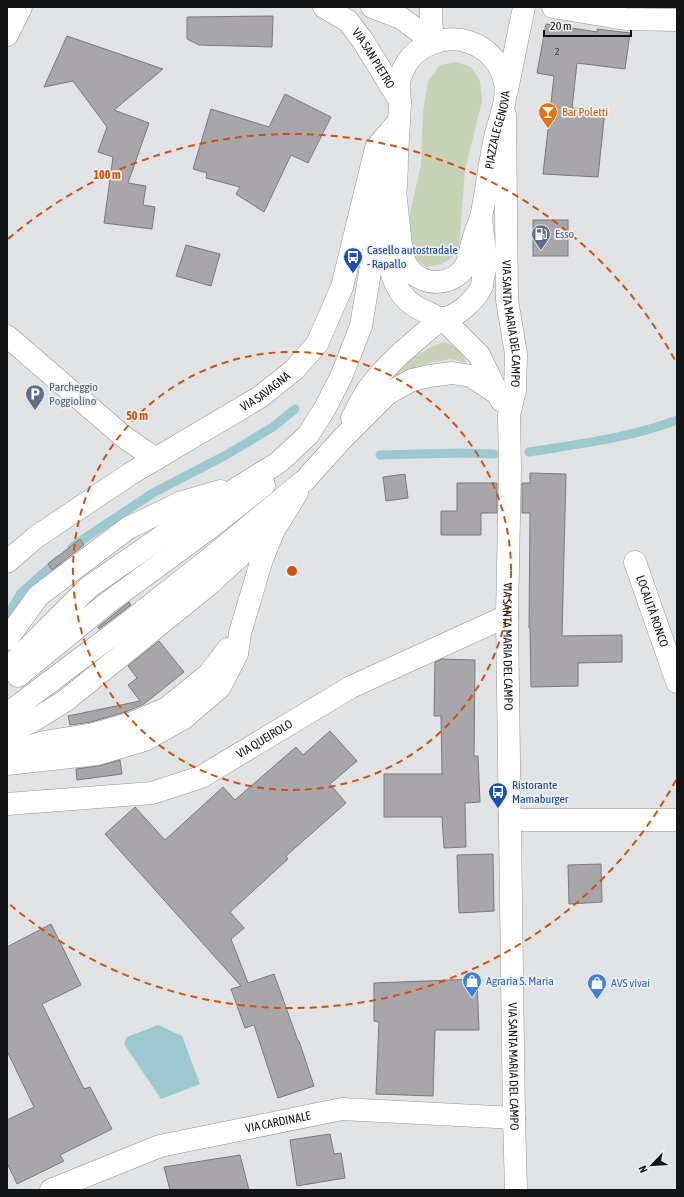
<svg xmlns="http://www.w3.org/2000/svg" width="684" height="1197" viewBox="0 0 684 1197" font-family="'Asap Condensed',sans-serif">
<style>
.green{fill:#c7d2b6}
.water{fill:#9cc8cf}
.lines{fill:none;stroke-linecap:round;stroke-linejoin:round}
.stream{stroke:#9cc8cf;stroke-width:9}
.building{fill:#a8a6a8;stroke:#7c7a7c}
.minor-casing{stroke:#939597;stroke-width:23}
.major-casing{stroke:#939597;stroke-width:23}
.highway-casing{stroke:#939597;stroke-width:23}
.minor{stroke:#fff;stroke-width:22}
.major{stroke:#fff;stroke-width:22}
.highway{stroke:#fff;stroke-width:22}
.ring{fill:none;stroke:#d3520d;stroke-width:2;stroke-dasharray:7 5}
.labels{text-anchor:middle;stroke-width:3.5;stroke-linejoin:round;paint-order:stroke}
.number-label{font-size:10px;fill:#38383a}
.street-label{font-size:12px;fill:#131415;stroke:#edeff1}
.food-label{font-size:12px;fill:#c56008;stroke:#edeff1;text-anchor:start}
.service-label{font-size:12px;fill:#4e5e75;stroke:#edeff1;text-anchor:start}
.transit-label{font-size:12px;fill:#164399;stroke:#edeff1;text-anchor:start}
.shop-label{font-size:12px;fill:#366cbe;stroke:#edeff1;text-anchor:start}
.centre{fill:#d3520d;stroke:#edeff1;stroke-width:2}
.ring-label{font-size:12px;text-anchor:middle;font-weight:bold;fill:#d3520d;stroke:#edeff1;stroke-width:3.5;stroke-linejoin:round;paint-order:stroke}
</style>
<rect width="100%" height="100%" fill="#e0e2e4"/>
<g class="green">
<path d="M 456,62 L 471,67 L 480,81 L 482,101 L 465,170 L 459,247 C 449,263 444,264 426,267 L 414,258 L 405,243 L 408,221 L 421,165 L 423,112 L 428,81 L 440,65 Z"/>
<path d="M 444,342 C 456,346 463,350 466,363 L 451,359 L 427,363 L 405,375 L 390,381 L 405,362 L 433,346 Z"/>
</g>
<path class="water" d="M 158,1025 L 182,1036 L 200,1084 L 161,1099 L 124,1044 L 127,1037 Z"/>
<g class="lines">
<g class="stream">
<path d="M 529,452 C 578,444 630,438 677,420"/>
<path d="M 380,455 L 459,453 L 494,454"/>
<path d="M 72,548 L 79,542 L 153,493 L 226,455 L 273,427 L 295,409"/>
<path d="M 7,616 L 21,593 L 58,560"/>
</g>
</g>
<g class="building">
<path d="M 273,16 L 272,47 L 199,45 L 187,39 L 187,17 Z"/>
<path d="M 546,24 L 597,32 L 597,29 L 630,33 L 625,69 L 577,63 L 572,108 L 605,110 L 598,177 L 543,174 L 554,76 L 537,73 Z"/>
<path d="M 67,36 L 163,69 L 114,110 L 149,123 L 128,183 L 146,186 L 143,205 L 155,207 L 152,229 L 104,223 L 113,157 L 98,152 L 107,127 L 73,81 L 44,87 Z"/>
<path d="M 285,94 L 331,117 L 308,163 L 291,155 L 264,212 L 236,194 L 240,187 L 206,178 L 207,173 L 193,169 L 211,109 L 269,127 Z"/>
<rect x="533" y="220" width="35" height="36"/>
<path d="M 186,245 L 220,254 L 211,286 L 176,276 Z"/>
<path d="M 530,473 L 566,474 L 562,636 L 622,635 L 622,662 L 578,663 L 578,686 L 531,687 L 530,628 L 529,628 L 530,513 L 522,513 L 522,483 L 530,483 Z"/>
<path d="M 405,474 L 408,498 L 386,501 L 383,477 Z"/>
<path d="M 457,483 L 497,483 L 497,513 L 481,513 L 481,535 L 441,535 L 441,511 L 457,511 Z"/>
<path d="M 80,539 L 84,545 L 52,570 L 48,564 Z"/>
<path d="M 129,602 L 131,605 L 99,629 L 98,627 Z"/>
<path d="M 159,641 L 184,672 L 144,704 L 128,711 L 91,722 L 70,725 L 68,716 L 140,701 L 128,685 L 137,678 L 128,666 Z"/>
<path d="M 442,659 L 475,660 L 474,756 L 478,756 L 480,802 L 465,803 L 466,847 L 444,848 L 442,817 L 384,817 L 384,774 L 442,774 L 441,716 L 434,716 L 435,662 Z"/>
<path d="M 330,731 L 357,761 L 330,784 L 346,803 L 286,856 L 288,859 L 230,912 L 244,928 L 231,939 L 248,983 L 274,974 L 298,1041 L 299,1041 L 314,1086 L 278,1098 L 254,1025 L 245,1028 L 231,989 L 241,986 L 105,834 L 135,807 L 165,840 L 223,787 L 235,800 L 296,747 L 303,755 Z"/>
<path d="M 120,760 L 122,774 L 77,780 L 76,769 L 99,766 Z"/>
<path d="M 493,854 L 494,911 L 459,913 L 457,855 Z"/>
<path d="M 601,864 L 602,902 L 569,904 L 568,865 Z"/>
<path d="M 51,924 L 81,985 L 42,1004 L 84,1089 L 90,1087 L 112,1129 L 60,1155 L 64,1161 L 17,1184 L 7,1163 L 7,1120 L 34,1107 L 7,1051 L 7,947 Z"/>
<path d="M 477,979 L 479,1030 L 435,1030 L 433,1096 L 376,1094 L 379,1022 L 374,1021 L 374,983 Z"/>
<path d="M 330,1134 L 334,1154 L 341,1153 L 345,1178 L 297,1186 L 290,1140 Z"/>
<path d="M 240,1155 L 249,1190 L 170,1190 L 164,1167 Z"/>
</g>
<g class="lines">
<defs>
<g id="minor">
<path id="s1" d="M 324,7 L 348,21 L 363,41 L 400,101"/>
<path d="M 372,7 L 401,18 L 433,42"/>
<path d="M 553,7 L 625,19 L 677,20"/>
<path d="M 7,35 L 21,7"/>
<path id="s2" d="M 505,115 L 507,300 L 516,354 L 515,390 L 509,415 L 510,468 L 507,616 L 514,1118 L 516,1190"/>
<path d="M 442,318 L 479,355 L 501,400"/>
<path d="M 7,336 L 124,437 L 156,459"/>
<path id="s3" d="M 7,562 L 36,537 L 130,474 L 260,397 L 294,370 L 317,344 L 342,287 L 376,148 L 398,122"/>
<path id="s4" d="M 635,562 L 677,682"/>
<path id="s5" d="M 7,804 L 152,793 L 201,777 L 351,687 L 507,616"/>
<path d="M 510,820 L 677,820"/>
<path id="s6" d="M 51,1190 L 160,1146 L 342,1109 L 514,1118"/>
</g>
<g id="major">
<path d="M 431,7 L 431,18 L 433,42"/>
<path d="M 507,90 L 524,7"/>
<path id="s7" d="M 395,191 L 402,255 C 404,260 406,265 409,269 C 424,287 452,286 465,267 C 470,259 470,249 473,240 C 475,232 479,225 481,217 C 487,191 489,164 495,138 C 499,119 508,102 505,83 C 502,64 487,48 469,42 C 445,34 415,45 404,68 C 402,72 399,79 399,84 C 398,90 400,97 400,104 C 399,121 398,139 397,156 C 397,179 395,202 393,225 C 392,242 387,260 393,277 C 400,297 412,307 431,314 C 435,316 439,318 443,318 C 458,317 476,299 482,286 C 482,285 483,279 483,278 C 484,273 486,267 486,262 C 485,247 482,232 481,218"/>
</g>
<g id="highway">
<path d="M 352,418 C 358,408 362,397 369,388 C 389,361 416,340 442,318"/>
<path d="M 7,639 L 38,596 L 128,528 L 182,502 L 220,491"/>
<path d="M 7,669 L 89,587 L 180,524 L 279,462 L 308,435 L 324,410 L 341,377 L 361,326 L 385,182 L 397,141"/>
<path d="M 18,676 L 106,604 L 211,527 L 264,485"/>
<path d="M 7,714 L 124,626 L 208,560 L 305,480 L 342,439 L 387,394 L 412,380 L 429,376 L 452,373 L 471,376 L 497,393"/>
<path d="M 7,734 L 31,722 L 65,701 L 207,586 L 273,526"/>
<path d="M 7,754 L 44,742 L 94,734 L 132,723 L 167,708 L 209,674 L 228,649"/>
<path d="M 7,764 L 97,754 L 145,740 L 184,718 L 220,687 L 237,654 L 240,633 L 262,559 L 274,530 L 297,493"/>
</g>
</defs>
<use href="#minor" class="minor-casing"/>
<use href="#major" class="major-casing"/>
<use href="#highway" class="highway-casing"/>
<use href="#minor" class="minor"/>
<use href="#major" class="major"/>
<use href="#highway" class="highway"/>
</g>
<g class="ring">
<circle cx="292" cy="571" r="219"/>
<path d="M676 780A437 437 0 0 1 8 903M8 239A437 437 0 0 1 676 362"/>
</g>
<defs>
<symbol id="bar-pin" viewBox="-11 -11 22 30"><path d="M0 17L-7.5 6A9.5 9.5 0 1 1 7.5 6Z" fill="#e8710a" stroke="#edeff1"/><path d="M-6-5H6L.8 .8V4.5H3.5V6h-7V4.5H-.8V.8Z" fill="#fff"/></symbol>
<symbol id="fuel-pin" viewBox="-11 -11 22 30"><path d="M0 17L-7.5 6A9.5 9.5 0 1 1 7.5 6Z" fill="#5c6f8a" stroke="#edeff1"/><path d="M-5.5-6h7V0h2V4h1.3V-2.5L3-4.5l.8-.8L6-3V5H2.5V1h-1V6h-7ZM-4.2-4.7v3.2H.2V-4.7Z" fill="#fff"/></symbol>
<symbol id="bus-pin" viewBox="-11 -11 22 30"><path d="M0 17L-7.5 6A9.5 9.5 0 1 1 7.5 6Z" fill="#1a4fb4" stroke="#edeff1"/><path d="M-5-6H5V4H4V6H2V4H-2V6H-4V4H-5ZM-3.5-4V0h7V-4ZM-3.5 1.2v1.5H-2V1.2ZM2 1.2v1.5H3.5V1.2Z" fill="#fff"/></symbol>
<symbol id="parking-pin" viewBox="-11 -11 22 30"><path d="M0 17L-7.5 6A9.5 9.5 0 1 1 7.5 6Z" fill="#5c6f8a" stroke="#edeff1"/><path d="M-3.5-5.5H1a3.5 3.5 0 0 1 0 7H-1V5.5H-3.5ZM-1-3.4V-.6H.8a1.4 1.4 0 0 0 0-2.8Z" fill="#fff"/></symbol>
<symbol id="shop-pin" viewBox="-11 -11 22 30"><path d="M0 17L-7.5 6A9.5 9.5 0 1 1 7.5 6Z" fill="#3f7fe0" stroke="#edeff1"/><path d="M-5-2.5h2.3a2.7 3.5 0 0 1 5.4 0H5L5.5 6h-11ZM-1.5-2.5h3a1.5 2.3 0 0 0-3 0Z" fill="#fff"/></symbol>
</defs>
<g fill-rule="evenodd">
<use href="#bar-pin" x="537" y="101" width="22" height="30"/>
<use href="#fuel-pin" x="530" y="223" width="22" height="30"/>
<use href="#bus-pin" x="342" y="246" width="22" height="30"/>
<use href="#parking-pin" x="24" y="383" width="22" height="30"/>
<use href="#bus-pin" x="487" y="781" width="22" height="30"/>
<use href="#shop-pin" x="461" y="970" width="22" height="30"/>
<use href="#shop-pin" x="586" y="972" width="22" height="30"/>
</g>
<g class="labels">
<g class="number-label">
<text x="557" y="55">2</text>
</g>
<g class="street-label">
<text dy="4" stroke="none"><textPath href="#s1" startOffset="73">VIA SAN PIETRO</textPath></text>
<text dy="4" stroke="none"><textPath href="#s7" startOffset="286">PIAZZALE GENOVA</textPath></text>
<text dy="4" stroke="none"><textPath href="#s2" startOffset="209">VIA SANTA MARIA DEL CAMPO</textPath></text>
<text dy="4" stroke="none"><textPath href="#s3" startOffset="310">VIA SAVAGNA</textPath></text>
<text dy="4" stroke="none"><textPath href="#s4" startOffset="52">LOCALITÀ RONCO</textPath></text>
<text dy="4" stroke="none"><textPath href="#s2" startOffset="533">VIA SANTA MARIA DEL CAMPO</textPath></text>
<text dy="4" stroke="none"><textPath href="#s5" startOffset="271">VIA QUEIROLO</textPath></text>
<text dy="4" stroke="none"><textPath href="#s2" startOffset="953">VIA SANTA MARIA DEL CAMPO</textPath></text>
<text dy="4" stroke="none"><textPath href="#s6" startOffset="238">VIA CARDINALE</textPath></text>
</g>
<g class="food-label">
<text x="562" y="116">Bar Poletti</text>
</g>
<g class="service-label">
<text x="555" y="238">Esso</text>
<text x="49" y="391">Parcheggio<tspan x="49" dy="14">Poggiolino</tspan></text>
</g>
<g class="transit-label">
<text x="367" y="254">Casello autostradale<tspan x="367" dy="14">- Rapallo</tspan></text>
<text x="512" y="789">Ristorante<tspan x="512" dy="14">Mamaburger</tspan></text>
</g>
<g class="shop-label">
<text x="486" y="985">Agraria S. Maria</text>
<text x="611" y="987">AVS vivai</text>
</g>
</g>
<circle cx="292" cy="571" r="6" class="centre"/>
<g class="ring-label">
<text x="107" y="179">100 m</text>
<text x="137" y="420">50 m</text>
</g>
<rect width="684" height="1197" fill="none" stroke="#131415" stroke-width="16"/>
<g transform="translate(652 1165) rotate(245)" stroke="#edeff1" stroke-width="3" paint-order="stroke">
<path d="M0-3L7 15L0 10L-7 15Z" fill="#131415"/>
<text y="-6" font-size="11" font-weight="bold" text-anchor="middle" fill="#131415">N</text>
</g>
<path d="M544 30v6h87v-6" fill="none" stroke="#131415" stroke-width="2"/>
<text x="550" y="30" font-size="12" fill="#131415" stroke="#edeff1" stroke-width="3" paint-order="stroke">20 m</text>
</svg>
